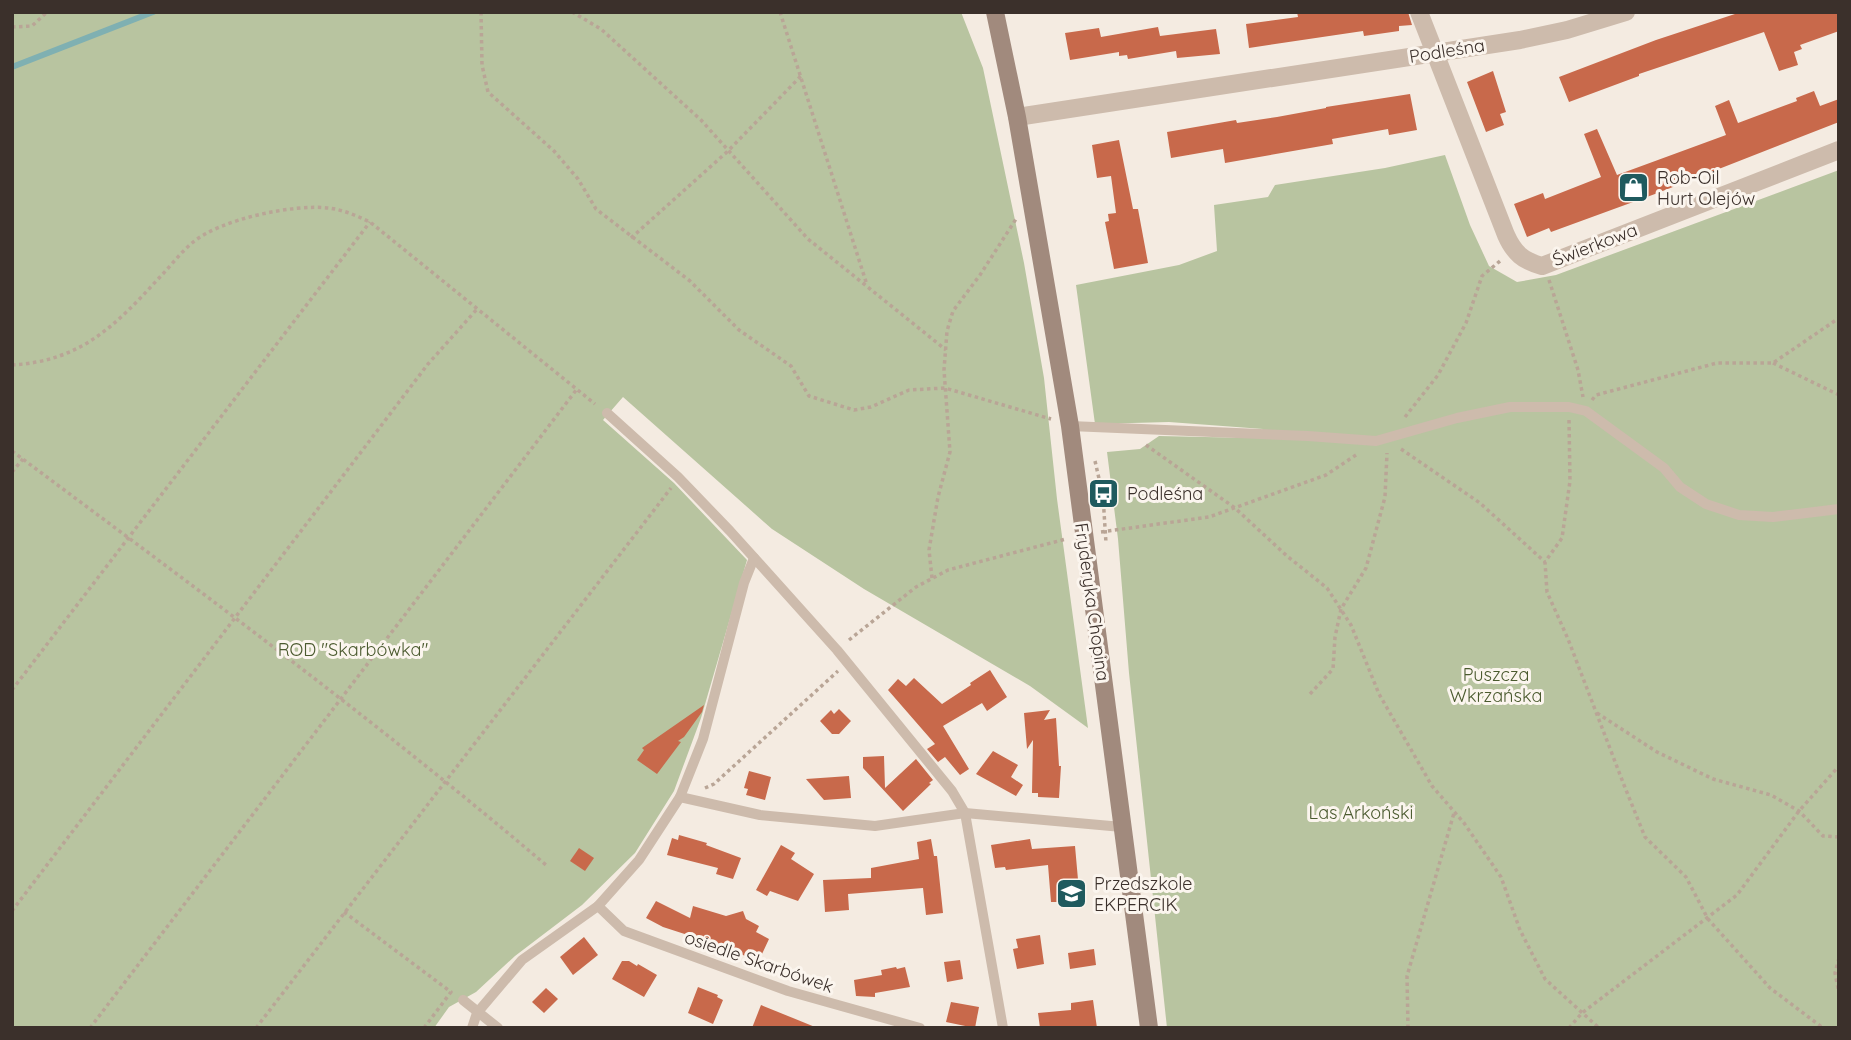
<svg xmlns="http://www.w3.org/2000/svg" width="1851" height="1040" viewBox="0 0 1851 1040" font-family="Quicksand,sans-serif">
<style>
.green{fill:#b8c4a0}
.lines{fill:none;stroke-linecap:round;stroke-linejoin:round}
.stream{stroke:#7fb0b2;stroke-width:6}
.building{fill:#c8694b}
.path{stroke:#b9a596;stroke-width:3.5;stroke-dasharray:3.5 3.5;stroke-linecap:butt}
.lane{stroke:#cdbbac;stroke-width:10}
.street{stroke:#cdbbac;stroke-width:18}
.secondary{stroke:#a18a7d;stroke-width:18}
.labels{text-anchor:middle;stroke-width:6;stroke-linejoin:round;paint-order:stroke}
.street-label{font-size:18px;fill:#3b302b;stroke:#fbf5ee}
.poi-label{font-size:18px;fill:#3b302b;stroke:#fbf5ee;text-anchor:start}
.park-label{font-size:18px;fill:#4a5a2e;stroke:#fbf5ee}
</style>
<rect width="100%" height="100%" fill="#f4ebe1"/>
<g class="green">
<path d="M 12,12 L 961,12 L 983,68 L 1024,263 L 1044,378 L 1057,499 L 1088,728 L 1030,686 L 864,589 L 772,529 L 623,397 L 603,420 L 674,483 L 747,560 L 701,718 L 674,791 L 635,853 L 582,905 L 515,956 L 476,992 L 449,1007 L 434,1028 L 12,1028 Z"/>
<path d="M 1445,155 L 1470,225 L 1489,266 L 1517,282 L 1556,275 L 1839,170 L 1839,1028 L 1167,1028 L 1129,673 L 1118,539 L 1107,452 L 1140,449 L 1159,436 L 1251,438 L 1263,429 L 1169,422 L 1095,424 L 1076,285 L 1179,265 L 1217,251 L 1214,205 L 1268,197 L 1275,185 L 1385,168 Z"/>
</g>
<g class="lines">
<path class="stream" d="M 12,67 L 153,12"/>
</g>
<g class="building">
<path d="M 1297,12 L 1408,12 L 1412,25 L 1399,26 L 1399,31 L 1364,36 L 1363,31 L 1249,48 L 1246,24 L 1298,17 Z"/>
<path d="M 1741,12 L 1839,12 L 1839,31 L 1800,45 L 1802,49 L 1794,52 L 1798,65 L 1779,71 L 1764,32 L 1639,74 L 1639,76 L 1569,102 L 1559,77 L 1656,40 Z"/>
<path d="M 1158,27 L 1160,36 L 1216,29 L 1220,54 L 1177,58 L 1176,51 L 1128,59 L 1127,55 L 1119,56 L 1119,52 L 1070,60 L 1065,33 L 1099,28 L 1101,37 Z"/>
<path d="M 1493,71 L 1506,112 L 1500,114 L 1504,125 L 1486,132 L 1467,82 Z"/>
<path d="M 1814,91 L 1820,106 L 1839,99 L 1839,122 L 1655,194 L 1551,232 L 1549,228 L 1527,237 L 1514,204 L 1543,193 L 1545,199 L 1601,177 L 1584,134 L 1597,129 L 1617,175 L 1726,135 L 1715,106 L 1729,100 L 1738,123 L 1797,101 L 1796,98 Z"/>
<path d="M 1410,94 L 1417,130 L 1389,135 L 1388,129 L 1332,139 L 1333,144 L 1225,163 L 1223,149 L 1171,158 L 1167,132 L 1236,120 L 1237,123 L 1277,117 L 1326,108 L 1326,107 Z"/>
<path d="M 1119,140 L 1133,209 L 1138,209 L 1148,263 L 1114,269 L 1105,222 L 1109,221 L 1108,214 L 1116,213 L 1111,176 L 1097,178 L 1092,145 Z"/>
<path d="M 990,670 L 1007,697 L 987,711 L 982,703 L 943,726 L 969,769 L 960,775 L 945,757 L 938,762 L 927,749 L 935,744 L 888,690 L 898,679 L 906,686 L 914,678 L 942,704 L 971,685 L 970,683 Z"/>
<path d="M 704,705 L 702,712 L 684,737 L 678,741 L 681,742 L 657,774 L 637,760 L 644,750 L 642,748 Z"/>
<path d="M 839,709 L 851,721 L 839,734 L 832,734 L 820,721 L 831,710 L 834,714 Z"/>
<path d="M 1050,710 L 1044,720 L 1056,718 L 1059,766 L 1061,766 L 1059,798 L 1038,797 L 1038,793 L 1032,793 L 1033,740 L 1027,749 L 1024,713 Z"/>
<path d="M 993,751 L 1018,765 L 1011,777 L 1023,785 L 1016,796 L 976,774 Z"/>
<path d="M 884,756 L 885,788 L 916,759 L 933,780 L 929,783 L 931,784 L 903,811 L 863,768 L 863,757 Z"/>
<path d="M 749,771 L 771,777 L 765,800 L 746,795 L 748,789 L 744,788 Z"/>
<path d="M 849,776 L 851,798 L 824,800 L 806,779 Z"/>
<path d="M 679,835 L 707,843 L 706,845 L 741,858 L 733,879 L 716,874 L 718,868 L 667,855 L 672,838 L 678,840 Z"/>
<path d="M 931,839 L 934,856 L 937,856 L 943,913 L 926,915 L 923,888 L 848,894 L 849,910 L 825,912 L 823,880 L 871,878 L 871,868 L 919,859 L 917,842 Z"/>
<path d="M 1030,839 L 1032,849 L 1075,846 L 1080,902 L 1051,902 L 1048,865 L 1006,870 L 1005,867 L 995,868 L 991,845 Z"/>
<path d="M 781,845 L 795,853 L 791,859 L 814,874 L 798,901 L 770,891 L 767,896 L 756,890 Z"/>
<path d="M 579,848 L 594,858 L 585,871 L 570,861 Z"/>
<path d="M 656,901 L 690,918 L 693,906 L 726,916 L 743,911 L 746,919 L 759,926 L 756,932 L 769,939 L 761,956 L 748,949 L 745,956 L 731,949 L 663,927 L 646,918 Z"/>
<path d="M 1040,935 L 1044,964 L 1017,969 L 1013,949 L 1018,948 L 1016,939 Z"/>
<path d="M 584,937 L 598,955 L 573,975 L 560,957 Z"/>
<path d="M 1094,949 L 1096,965 L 1070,969 L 1068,953 Z"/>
<path d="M 960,960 L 963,979 L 947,982 L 944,962 Z"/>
<path d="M 622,961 L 629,961 L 637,966 L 638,964 L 657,975 L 644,997 L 612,979 Z"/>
<path d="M 896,967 L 897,969 L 905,967 L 910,987 L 875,993 L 875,997 L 856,996 L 854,980 L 882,975 L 881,970 Z"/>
<path d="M 698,987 L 718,995 L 717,997 L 723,1000 L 713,1024 L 688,1013 Z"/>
<path d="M 546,988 L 558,999 L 544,1013 L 532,1002 Z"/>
<path d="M 1093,1000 L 1097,1028 L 1040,1028 L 1038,1013 L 1071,1010 L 1071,1003 Z"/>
<path d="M 951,1002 L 979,1007 L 975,1028 L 946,1022 Z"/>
<path d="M 761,1005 L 815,1027 L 815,1028 L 752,1028 Z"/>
</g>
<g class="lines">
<g class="path">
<path d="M 481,12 L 482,65 L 488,92 L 554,151 L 578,179 L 596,209 L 690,281 L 739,330 L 791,366 L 809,396 L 854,410 L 871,407 L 909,390 L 945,388 L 1051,419"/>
<path d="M 572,12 L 601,29 L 701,120 L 808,239 L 946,350"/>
<path d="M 780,12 L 867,285"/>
<path d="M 12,27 L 32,26 L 47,12"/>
<path d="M 631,238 L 728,151 L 801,76"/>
<path d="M 1549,280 L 1578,370 L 1583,397"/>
<path d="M 1773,363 L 1839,395"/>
<path d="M 12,365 C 81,361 115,326 159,278 C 170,267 180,253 192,243 C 220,219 293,204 329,208 C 344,210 357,216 370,222 L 595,404"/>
<path d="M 1592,400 L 1596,395 L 1717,363 L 1773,363 L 1839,318"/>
<path d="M 1405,417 L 1438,375 L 1466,323 L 1482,276 L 1500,261"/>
<path d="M 1569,420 L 1570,481 L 1562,538 L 1545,562 L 1547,592 L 1568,639 L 1624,785 L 1645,837 L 1686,877 L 1708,919 L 1770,988 L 1823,1028"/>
<path d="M 1146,445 L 1235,508 L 1287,556 L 1327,588 L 1351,625 L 1379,694 L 1432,786 L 1464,823 L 1501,877 L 1520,930 L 1545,979 L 1599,1028"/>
<path d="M 1401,449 L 1480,503 L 1545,562"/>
<path d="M 12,451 C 193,586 374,719 546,865"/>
<path d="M 1095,461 L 1103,496 L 1106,543"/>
<path d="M 12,472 L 23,459"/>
<path d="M 1101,532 L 1209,517 L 1326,475 L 1356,455"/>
<path d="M 932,578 L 929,550 L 938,497 L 950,452 L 944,370 L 947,331 L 953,311 L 980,275 L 1016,219"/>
<path d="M 849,640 L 916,587 L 948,570 L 1066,539"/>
<path d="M 12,690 L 370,222"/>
<path d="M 1310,694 L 1333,669 L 1335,637 L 1341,609 L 1366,568 L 1385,497 L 1387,453"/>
<path d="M 1597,713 L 1657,752 L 1713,779 L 1771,795 L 1799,811 L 1823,836 L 1839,837"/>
<path d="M 705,788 L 714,784 L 838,671"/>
<path d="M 12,911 L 428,364 L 478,308"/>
<path d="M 344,912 L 451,992 L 424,1028"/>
<path d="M 1839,958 L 1835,973 L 1839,993"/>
<path d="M 90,1028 L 577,389"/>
<path d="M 256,1028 L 671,488"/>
<path d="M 1408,1028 L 1407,976 L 1454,813"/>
<path d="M 1569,1028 L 1582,1013 L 1737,895 L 1799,811 L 1839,766"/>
</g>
<g class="lane">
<path d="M 607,413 L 678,477 L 730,531 L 837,650 L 952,791 L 965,813 L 1003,1028"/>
<path d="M 1070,426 L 1308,436 L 1376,441 L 1457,418 L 1510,407 L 1569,407 L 1586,411 L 1664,468 L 1680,487 L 1706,504 L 1739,515 L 1773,517 L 1839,509"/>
<path d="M 680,797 L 760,815 L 875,826 L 965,813 L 1122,827"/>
<path d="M 598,906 L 624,931 L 788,991 L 920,1028"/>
<path d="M 463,1000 L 498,1028"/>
<path d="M 472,1028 L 477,1013 L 522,960 L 598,906 L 639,860 L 680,797 L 703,739 L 744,583 L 754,558"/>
</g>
<g class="street">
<path d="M 1419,12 L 1506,235 C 1514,253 1523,261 1542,266 L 1839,150"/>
<path d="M 1017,117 L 1520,40 L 1567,30 L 1626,12"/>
</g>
<path class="secondary" d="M 995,12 L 1017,117 L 1070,426 L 1149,1028"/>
</g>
<defs>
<symbol id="shop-square" viewBox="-11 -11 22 22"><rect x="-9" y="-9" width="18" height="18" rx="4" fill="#1f5a5e" stroke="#fbf5ee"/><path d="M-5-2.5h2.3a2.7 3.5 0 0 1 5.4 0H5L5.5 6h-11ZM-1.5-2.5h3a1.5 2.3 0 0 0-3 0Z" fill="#fff"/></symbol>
<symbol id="bus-square" viewBox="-11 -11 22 22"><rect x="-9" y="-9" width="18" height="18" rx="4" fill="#1f5a5e" stroke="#fbf5ee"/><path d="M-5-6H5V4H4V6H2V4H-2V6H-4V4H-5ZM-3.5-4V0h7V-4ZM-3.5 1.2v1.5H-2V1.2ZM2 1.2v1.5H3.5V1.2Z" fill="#fff"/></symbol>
<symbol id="school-square" viewBox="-11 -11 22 22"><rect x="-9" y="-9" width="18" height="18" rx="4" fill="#1f5a5e" stroke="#fbf5ee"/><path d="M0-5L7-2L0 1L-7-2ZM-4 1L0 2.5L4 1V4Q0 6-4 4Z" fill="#fff"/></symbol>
</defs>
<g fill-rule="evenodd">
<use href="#shop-square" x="1616" y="170" width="35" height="35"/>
<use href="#bus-square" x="1086" y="476" width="35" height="35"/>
<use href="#school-square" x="1054" y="876" width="35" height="35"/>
</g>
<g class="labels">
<g class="street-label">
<text transform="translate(1447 51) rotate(-9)" y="6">Podleśna</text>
<text transform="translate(1595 245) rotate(-21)" y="6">Świerkowa</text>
<text transform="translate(1092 602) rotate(82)" y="6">Fryderyka Chopina</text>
<text transform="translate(759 962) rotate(19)" y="6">osiedle Skarbówek</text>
</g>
<g class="poi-label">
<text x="1657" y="184">Rob-Oil<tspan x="1657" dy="21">Hurt Olejów</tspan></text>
<text x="1127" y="500">Podleśna</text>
<text x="1094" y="890">Przedszkole<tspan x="1094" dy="21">EKPERCIK</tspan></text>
</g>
<g class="park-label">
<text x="353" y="656">ROD "Skarbówka"</text>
<text x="1496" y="681">Puszcza<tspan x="1496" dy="21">Wkrzańska</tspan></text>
<text x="1361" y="819">Las Arkoński</text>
</g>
</g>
<rect width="1851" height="1040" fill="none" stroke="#3b302b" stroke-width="28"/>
</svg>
